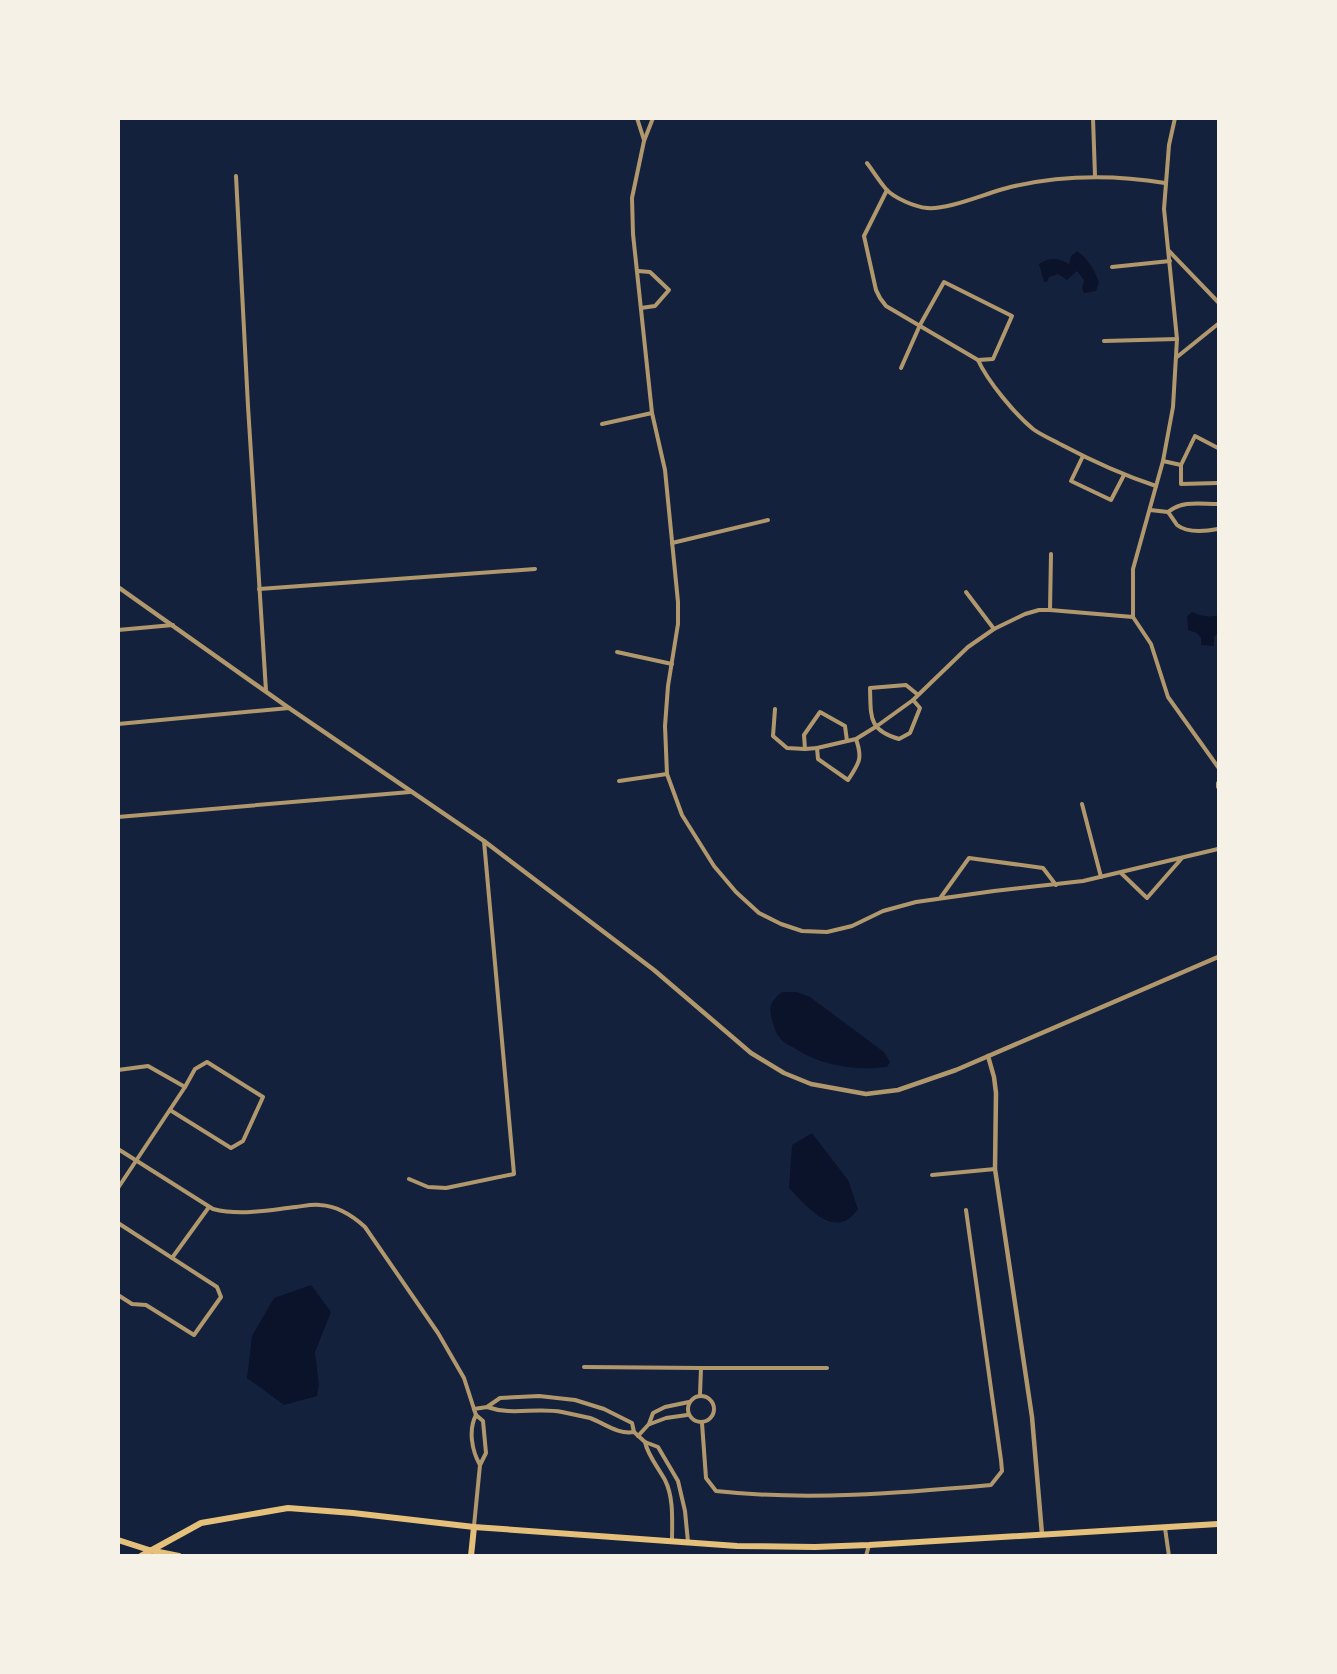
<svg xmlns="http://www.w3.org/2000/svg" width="1337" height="1674" viewBox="0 0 1337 1674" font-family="'Golos Text',sans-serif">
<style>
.water{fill:#0b132b}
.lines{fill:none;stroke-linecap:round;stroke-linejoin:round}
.minor{stroke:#b1986c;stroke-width:4}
.tertiary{stroke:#b1986c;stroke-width:4.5}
.primary{stroke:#e5c07b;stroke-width:6}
</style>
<rect width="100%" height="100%" fill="#14213d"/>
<g class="water">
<path d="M 1077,251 C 1087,257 1095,271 1099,282 L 1096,291 L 1084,293 L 1082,288 L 1084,280 L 1077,271 L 1067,280 L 1058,274 L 1049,277 L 1047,282 L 1044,282 L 1039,264 C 1050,257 1058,258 1069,264 L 1071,256 Z"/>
<path d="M 1192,612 C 1201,616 1209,618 1218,615 L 1218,633 L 1214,637 L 1214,646 L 1201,645 L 1201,638 L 1197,633 L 1188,630 L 1187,616 Z"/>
<path d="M 782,992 L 797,992 L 810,997 L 884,1052 L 890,1062 L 887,1067 C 853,1071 823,1066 794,1048 C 789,1045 782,1042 779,1037 C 775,1032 774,1025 772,1020 C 768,1006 771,1001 782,992 Z"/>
<path d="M 812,1133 L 848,1180 L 858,1209 C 836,1242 807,1207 789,1188 L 792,1145 Z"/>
<path d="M 311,1285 L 331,1312 L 315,1352 L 319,1385 L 317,1396 L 284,1405 L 247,1378 L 252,1336 L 274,1298 Z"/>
</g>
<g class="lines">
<g class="minor">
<path d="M 637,118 L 644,140"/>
<path d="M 653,118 L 644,141 L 632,198 L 633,234 L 652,413 L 665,470 L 678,602 L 678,624 L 668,686 L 665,726 L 667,774 L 682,815 L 714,866 L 736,892 L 759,913 L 781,924 L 802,931 L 827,932 L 852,926 L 883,911 L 916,902 L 994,891 L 1083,881 L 1218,849"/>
<path d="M 1093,118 L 1095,176"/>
<path d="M 1175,118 L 1169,145 L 1164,209 L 1177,339 L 1173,407 L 1163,461 L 1133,569 L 1133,617 L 1151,644 L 1168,697 L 1218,767"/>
<path d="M 867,163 C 873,171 879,181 886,189 C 894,198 915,207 927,208 C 950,210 990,191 1015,186 C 1065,175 1115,175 1165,183"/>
<path d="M 236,176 L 248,406 L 266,691"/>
<path d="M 887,190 L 864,236 L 876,290 L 880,298 L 886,306 L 978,360 C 988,382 1015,414 1033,429 C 1041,435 1053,440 1062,445 C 1092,461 1123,475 1156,486"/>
<path d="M 1169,251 L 1218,302"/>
<path d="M 1112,267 L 1170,261"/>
<path d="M 638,271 L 650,272 L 669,290 L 655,306 L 641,308"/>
<path d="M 1104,341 L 1177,339"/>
<path d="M 1177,357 L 1218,324"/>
<path d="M 901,368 L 920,325 L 944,282 L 1012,316 L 993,359 L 978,360"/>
<path d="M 602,424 L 652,413"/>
<path d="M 1218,448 L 1195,436 L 1181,465 L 1181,484 L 1218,483"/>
<path d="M 1083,456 L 1071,481 L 1111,500 L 1124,475"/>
<path d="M 1163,461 L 1181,465"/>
<path d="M 1150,510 L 1168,512 C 1183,500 1200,504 1218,504"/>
<path d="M 1168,512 C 1171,516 1175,522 1177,525 C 1187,533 1207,531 1218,529"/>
<path d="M 672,543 L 768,520"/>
<path d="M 259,589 L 535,569"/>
<path d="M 966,592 L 994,629"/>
<path d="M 1050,610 L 1051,554"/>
<path d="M 118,630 L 173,625"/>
<path d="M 617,652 L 672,664"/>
<path d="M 913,700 L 920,708 L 910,733 L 899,739 C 868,730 871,717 870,688 L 906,685 L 917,694"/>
<path d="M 775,709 L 773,736 L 787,748 L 805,749 L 817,748 L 856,739 L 877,726 L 913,700 L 968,647 L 994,629 L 1025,614 L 1039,610 L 1050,610 L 1133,617"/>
<path d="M 118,724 L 289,708"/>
<path d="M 817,748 L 818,759 L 848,780 C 859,763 863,759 856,739"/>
<path d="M 805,749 L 804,735 L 820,712 L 845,726 L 847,741"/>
<path d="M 619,781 L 667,774"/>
<path d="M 1218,783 L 1218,787"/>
<path d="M 1082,804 L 1101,877"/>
<path d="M 118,817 L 410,792"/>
<path d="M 1121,873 L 1147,898 L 1182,858"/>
<path d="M 941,897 L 969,858 L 1043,868 L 1056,885"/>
<path d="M 118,1070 L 148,1066 L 185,1087 L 118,1188"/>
<path d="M 170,1110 L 231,1148 L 243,1141 L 263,1097 L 207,1062 L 195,1069 L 185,1087"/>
<path d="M 118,1149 L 213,1209 C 240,1216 268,1210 296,1207 C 304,1206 312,1204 320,1205 C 337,1206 353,1216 365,1227 L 438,1333 L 464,1378 L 474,1409"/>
<path d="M 932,1175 L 995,1169"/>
<path d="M 409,1179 L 428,1187 L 446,1188 L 514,1174 L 484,841"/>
<path d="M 118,1223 L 217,1287 L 221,1297 L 194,1335 L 146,1305 L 132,1304 L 118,1295"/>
<path d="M 172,1258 L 209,1207"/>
<path d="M 584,1367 L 701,1368"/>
<path d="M 700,1395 L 701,1368 L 827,1368"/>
<circle cx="701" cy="1409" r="13"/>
<path d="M 476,1415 L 474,1409 L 487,1407 L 500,1398 L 539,1396 L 575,1400 L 604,1409 L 632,1423 L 634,1432 C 618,1435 604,1423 590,1418 C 581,1416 571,1414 562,1412 C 535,1407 513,1416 487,1407"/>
<path d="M 702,1423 L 706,1478 L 716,1491 C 806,1501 901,1493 991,1485 L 1002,1471 L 1001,1460 L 966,1210"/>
<path d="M 650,1424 L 666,1418 L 687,1415"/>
<path d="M 634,1432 L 645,1442"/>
<path d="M 638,1436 L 649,1424 L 653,1413 L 665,1407 L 689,1402"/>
<path d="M 474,1526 L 480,1465 L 486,1453 L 483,1421 L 476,1415 C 468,1430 472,1451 480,1465"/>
<path d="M 1165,1528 L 1169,1556"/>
<path d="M 672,1541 C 672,1521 674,1498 665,1480 C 658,1467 648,1456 645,1442 L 658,1447 L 678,1481 L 685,1511 L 688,1542"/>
<path d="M 866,1556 L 869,1545"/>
</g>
<g class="tertiary">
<path d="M 118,587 L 289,708 L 484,841 L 654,970 L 751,1053 L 784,1073 L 811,1084 L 866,1094 L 898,1090 L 956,1070 L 1218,957"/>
<path d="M 988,1056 L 994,1077 L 996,1093 L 995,1169 L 1032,1417 L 1042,1534"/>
</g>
<g class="primary">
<path d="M 118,1540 L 149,1550 L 179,1556"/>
<path d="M 141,1556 L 201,1523 L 288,1508 L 353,1513 L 474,1527 L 737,1546 L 815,1547 L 869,1545 L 1218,1524"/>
<path d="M 471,1556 L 474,1527"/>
</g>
</g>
<rect width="1337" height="1674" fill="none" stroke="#f6f1e7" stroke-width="240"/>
</svg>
